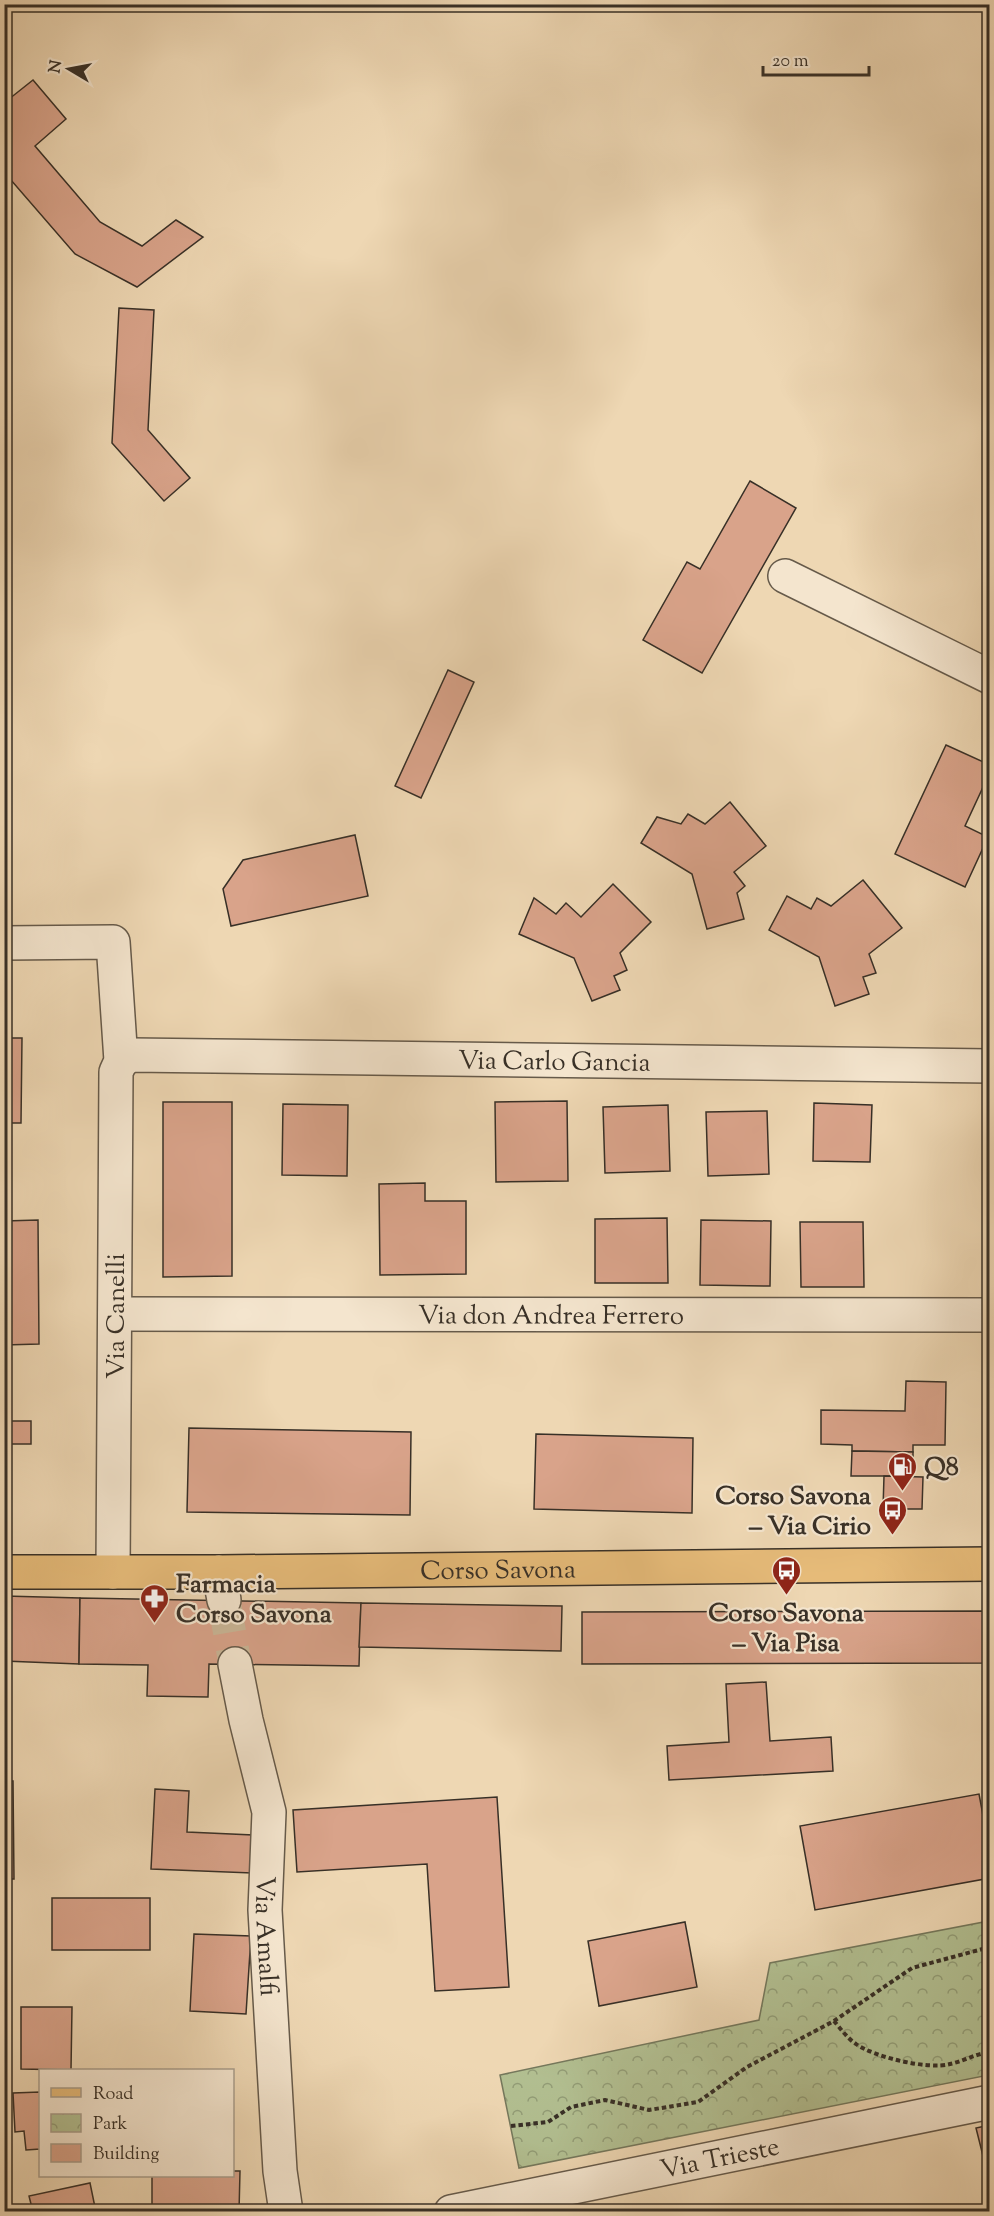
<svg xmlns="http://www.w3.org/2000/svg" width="994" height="2216" viewBox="0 0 994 2216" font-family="'Sorts Mill Goudy',serif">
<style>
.park{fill:url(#park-crowns);stroke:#75785c;stroke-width:1.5}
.building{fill:#d9a38a;stroke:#383027;stroke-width:1.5}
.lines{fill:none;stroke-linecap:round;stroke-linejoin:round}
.street-tunnel{stroke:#cab697;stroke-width:33;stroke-dasharray:33 16;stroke-linecap:butt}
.street-casing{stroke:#665a4a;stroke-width:36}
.primary-casing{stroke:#383027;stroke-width:36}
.path{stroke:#383027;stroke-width:4;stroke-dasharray:4.5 3;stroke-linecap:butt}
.street{stroke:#f4e5ce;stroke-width:33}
.primary{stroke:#e7bc7a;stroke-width:33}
.labels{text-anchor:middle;stroke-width:4.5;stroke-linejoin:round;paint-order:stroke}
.street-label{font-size:26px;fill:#383027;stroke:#f4e5ce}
.poi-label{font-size:26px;font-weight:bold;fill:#383027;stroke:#f4e5ce;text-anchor:start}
</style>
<defs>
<pattern id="park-crowns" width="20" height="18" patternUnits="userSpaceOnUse" patternTransform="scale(1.5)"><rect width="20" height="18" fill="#b2bf91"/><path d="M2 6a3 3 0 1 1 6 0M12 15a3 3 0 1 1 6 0" fill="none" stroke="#929c76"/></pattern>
</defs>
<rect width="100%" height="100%" fill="#eed7b3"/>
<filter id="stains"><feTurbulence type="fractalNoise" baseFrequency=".00333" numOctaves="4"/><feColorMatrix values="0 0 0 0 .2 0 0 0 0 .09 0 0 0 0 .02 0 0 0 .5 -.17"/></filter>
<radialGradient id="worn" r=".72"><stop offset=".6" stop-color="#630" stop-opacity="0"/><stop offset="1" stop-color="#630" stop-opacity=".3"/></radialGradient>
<path class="park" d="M 989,1921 L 989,2075 L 519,2168 L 500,2075 L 759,2020 L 770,1963 Z"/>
<g class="building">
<path d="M 33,80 L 66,119 L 35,146 L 100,222 L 142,246 L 176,220 L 203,237 L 137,287 L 75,254 L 4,172 L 4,103 Z"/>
<path d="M 119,308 L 154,310 L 148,430 L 190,478 L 164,501 L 112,443 Z"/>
<path d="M 750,481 L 796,508 L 702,673 L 643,640 L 687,562 L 700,569 Z"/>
<path d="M 448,670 L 474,682 L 421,798 L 395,786 Z"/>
<path d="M 946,745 L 990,765 L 990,772 L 965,826 L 988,837 L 965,887 L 895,854 Z"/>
<path d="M 730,802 L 766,846 L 734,872 L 745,886 L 737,893 L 744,919 L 707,929 L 692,874 L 641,843 L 657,817 L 681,824 L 688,814 L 705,824 Z"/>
<path d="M 355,835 L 368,896 L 231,926 L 223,889 L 243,860 Z"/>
<path d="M 863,880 L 902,928 L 869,954 L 876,973 L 863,977 L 869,994 L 835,1006 L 819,957 L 769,930 L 787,896 L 811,909 L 817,898 L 831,906 Z"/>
<path d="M 613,884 L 651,922 L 620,953 L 627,970 L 614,976 L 620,990 L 592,1001 L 574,958 L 519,934 L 534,898 L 556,914 L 566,903 L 581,917 Z"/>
<path d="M 4,1038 L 22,1038 L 21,1123 L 4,1123 Z"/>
<path d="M 567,1101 L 568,1181 L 496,1182 L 495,1102 Z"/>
<path d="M 163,1102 L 232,1102 L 232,1276 L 163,1277 Z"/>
<path d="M 814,1103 L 872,1105 L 870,1162 L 813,1161 Z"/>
<path d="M 283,1104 L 348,1105 L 347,1176 L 282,1175 Z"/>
<path d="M 668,1105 L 670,1171 L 605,1173 L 603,1107 Z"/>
<path d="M 767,1111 L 769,1174 L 708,1176 L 706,1112 Z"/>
<path d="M 425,1183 L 425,1201 L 466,1201 L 466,1274 L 380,1275 L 379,1184 Z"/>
<path d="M 667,1218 L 668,1283 L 595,1283 L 595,1219 Z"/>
<path d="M 38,1220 L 39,1344 L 4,1345 L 4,1221 Z"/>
<path d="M 701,1220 L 771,1221 L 770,1286 L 700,1285 Z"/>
<path d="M 800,1222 L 863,1222 L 864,1287 L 801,1287 Z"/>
<path d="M 906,1381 L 946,1382 L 945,1445 L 913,1445 L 913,1452 L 852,1451 L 852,1445 L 821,1444 L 821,1410 L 905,1411 Z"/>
<rect x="4" y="1421" width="27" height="23"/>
<path d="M 189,1428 L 411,1432 L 410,1515 L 187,1512 Z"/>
<path d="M 536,1434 L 693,1438 L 692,1513 L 534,1509 Z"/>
<path d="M 852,1451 L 913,1452 L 913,1476 L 851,1476 Z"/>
<path d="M 884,1476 L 923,1477 L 922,1509 L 883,1509 Z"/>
<path d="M 4,1596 L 80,1598 L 79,1664 L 4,1661 Z"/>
<path d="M 80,1598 L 361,1603 L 359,1666 L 209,1664 L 208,1697 L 147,1696 L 148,1665 L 79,1664 Z"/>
<path d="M 361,1603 L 562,1606 L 561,1651 L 359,1647 Z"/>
<path d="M 990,1611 L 990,1663 L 582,1664 L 582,1612 Z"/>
<path d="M 766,1682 L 770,1741 L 831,1737 L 833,1771 L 669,1780 L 667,1746 L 729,1742 L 726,1684 Z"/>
<path d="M 4,1781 L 13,1781 L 14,1879 L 4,1879 Z"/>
<path d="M 155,1789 L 189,1791 L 187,1832 L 253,1835 L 252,1873 L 151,1869 Z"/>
<path d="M 979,1794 L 990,1853 L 990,1878 L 815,1910 L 800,1826 Z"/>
<path d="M 497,1797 L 509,1987 L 435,1991 L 427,1864 L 297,1872 L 293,1810 Z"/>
<rect x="52" y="1898" width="98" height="52"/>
<path d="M 685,1922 L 697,1987 L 599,2006 L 588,1941 Z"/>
<path d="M 194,1934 L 251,1936 L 246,2014 L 190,2011 Z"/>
<path d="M 21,2007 L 72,2007 L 71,2070 L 21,2069 Z"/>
<path d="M 40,2092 L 40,2149 L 26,2150 L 24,2131 L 15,2132 L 13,2093 Z"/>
<path d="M 990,2125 L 990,2184 L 976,2128 Z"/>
<path d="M 232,2171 L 240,2171 L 239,2212 L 152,2212 L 152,2176 L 232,2176 Z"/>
<path d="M 90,2183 L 96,2212 L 33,2212 L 29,2196 Z"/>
</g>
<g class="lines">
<path class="street-tunnel" d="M 224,1600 L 235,1664"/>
<defs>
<g id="street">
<path d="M 785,576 L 990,677"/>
<path d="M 4,943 L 113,942 L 121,1061 L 116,1072 L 113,1572"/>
<path id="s1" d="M 121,1061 L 131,1055 L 990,1066"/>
<path id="s2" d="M 115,1314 L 990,1315"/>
<path d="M 219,1572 L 224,1600"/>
<path id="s3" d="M 235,1664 L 246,1720 L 269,1812 L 265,1910 L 280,2171 L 286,2212"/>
<path id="s4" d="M 451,2212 L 990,2102"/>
</g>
<g id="primary">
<path id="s5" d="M 4,1572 L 219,1572 L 990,1564"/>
</g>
</defs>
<use href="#street" class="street-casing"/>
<use href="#primary" class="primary-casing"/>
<g class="path">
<path d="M 834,2021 C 840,2028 848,2039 856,2044 C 874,2057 928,2070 950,2064 C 964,2061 975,2054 990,2052"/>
<path d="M 511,2126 L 548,2122 L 571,2107 L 605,2100 L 649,2110 L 698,2102 L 747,2067 L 834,2021 L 912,1968 L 990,1947"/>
</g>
<use href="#street" class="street"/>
<use href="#primary" class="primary"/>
</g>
<defs>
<symbol id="fuel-pin" viewBox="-11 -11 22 30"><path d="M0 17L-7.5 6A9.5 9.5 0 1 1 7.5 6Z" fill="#8f2418" stroke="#f4e5ce"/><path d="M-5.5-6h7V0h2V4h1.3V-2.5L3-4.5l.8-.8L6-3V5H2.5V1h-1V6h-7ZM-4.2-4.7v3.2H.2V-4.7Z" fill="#fff"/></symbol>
<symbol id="bus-pin" viewBox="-11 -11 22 30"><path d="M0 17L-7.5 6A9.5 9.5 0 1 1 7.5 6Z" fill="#8f2418" stroke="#f4e5ce"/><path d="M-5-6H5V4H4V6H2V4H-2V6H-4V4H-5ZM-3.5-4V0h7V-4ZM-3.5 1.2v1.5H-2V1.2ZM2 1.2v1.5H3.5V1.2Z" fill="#fff"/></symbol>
<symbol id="pharmacy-pin" viewBox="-11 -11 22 30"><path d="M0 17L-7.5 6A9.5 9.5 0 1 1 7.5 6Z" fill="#8f2418" stroke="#f4e5ce"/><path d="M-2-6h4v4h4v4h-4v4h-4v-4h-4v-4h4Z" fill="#fff"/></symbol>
</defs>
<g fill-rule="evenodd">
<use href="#fuel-pin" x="886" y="1450" width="33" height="45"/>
<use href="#bus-pin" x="876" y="1494" width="33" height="45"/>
<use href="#bus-pin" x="770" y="1554" width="33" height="45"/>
<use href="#pharmacy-pin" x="138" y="1582" width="33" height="45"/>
</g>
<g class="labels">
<g class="street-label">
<text dy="9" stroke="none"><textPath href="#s1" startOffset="435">Via Carlo Gancia</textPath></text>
<text dy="9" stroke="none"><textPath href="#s2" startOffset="436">Via don Andrea Ferrero</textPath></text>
<text transform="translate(115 1316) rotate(-90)" y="9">Via Canelli</text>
<text dy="9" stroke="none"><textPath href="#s5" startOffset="494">Corso Savona</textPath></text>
<text dy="9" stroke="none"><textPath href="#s3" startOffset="276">Via Amalfi</textPath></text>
<text dy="9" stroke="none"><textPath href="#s4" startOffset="274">Via Trieste</textPath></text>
</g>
<g class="poi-label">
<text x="924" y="1475">Q8</text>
<text x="871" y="1504" text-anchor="end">Corso Savona<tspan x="871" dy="30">– Via Cirio</tspan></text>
<text x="176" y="1592">Farmacia<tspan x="176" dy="30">Corso Savona</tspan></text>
<text x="786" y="1621" text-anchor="middle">Corso Savona<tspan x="786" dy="30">– Via Pisa</tspan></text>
</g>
</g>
<rect width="994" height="2216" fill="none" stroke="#eed7b3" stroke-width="24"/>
<rect x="6" y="6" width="982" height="2204" fill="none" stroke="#383027" stroke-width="3"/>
<rect x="12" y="12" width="970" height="2192" fill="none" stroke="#383027" stroke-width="1.5"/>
<rect x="39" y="2069" width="195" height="108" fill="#f4e5ce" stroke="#a99d8b" stroke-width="1.5"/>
<rect x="51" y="2088" width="30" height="9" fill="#e7bc7a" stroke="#a99d8b" stroke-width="1.5"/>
<text x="93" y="2099" font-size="18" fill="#383027">Road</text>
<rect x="51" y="2114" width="30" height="18" fill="url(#park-crowns)" stroke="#a99d8b" stroke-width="1.5"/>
<text x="93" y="2129" font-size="18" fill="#383027">Park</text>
<rect x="51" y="2144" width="30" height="18" fill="#d9a38a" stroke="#a99d8b" stroke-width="1.5"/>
<text x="93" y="2159" font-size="18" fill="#383027">Building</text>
<g transform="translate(69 69) rotate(280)" stroke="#f4e5ce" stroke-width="4.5" paint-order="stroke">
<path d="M0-4.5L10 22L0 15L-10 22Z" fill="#383027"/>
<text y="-9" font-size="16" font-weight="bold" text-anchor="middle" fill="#383027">N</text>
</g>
<path d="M763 66v9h106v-9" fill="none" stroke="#383027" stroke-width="3"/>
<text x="772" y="66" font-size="18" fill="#383027" stroke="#f4e5ce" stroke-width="4.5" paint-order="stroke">20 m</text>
<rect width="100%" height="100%" filter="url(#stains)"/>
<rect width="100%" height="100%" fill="url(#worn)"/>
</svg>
